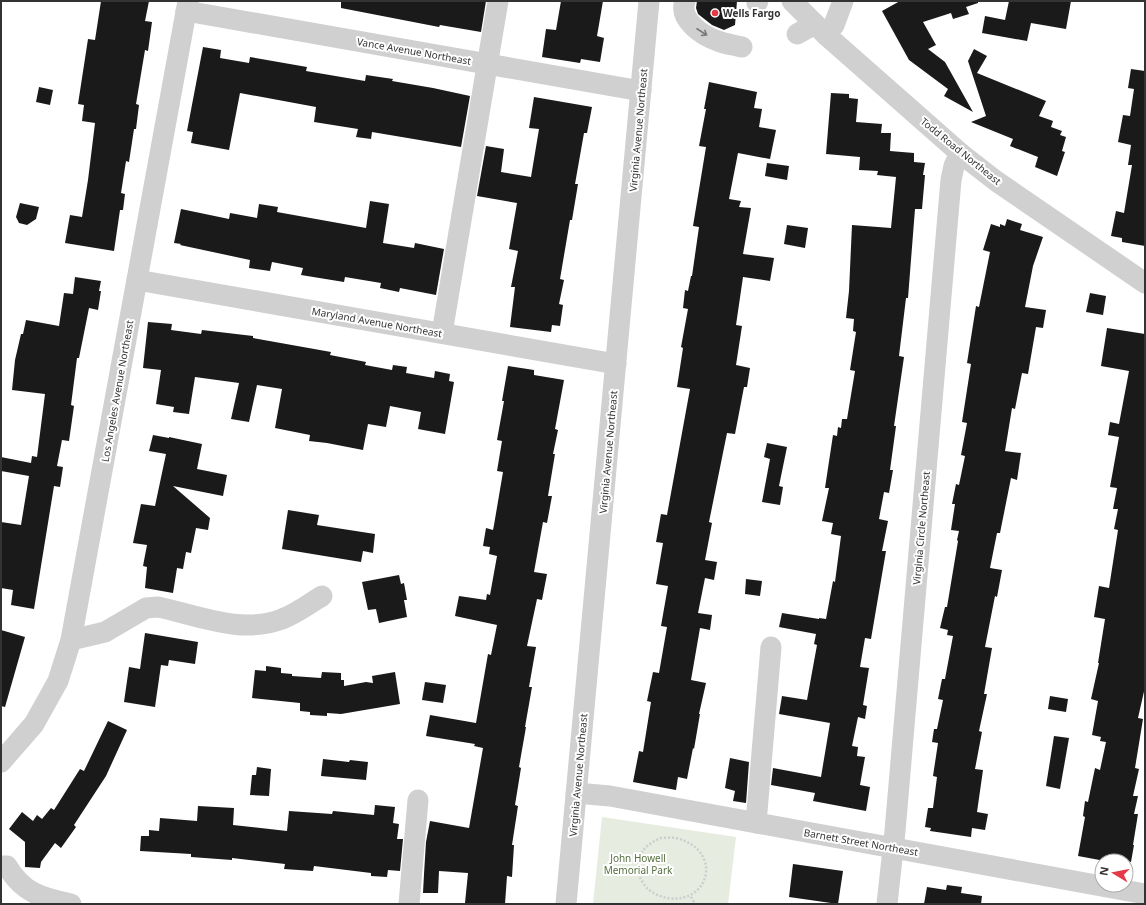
<svg xmlns="http://www.w3.org/2000/svg" width="1146" height="905" viewBox="0 0 1146 905" font-family="'Noto Sans',sans-serif">
<style>
.green{fill:#e6ecdf}
.building{fill:#1a1a1a}
.lines{fill:none;stroke-linecap:round;stroke-linejoin:round}
.path{stroke:#cdcdcd;stroke-width:2.5;stroke-dasharray:2 2;stroke-linecap:butt}
.minor{stroke:#d0d0d0;stroke-width:21}
.oneway{stroke:#7a7a7a}
.poi-dot{fill:#e63946;stroke:#fff;stroke-width:1.5}
.labels{text-anchor:middle;stroke-width:4;stroke-linejoin:round;paint-order:stroke}
.poi-label{font-size:10px;font-weight:bold;fill:#333;stroke:#fff;text-anchor:start}
.street-label{font-size:10px;fill:#333;stroke:#fff}
.park-label{font-size:10px;fill:#56703f;stroke:#fff}
</style>
<rect width="100%" height="100%" fill="#fff"/>
<path class="green" d="M 602,817 L 736,837 L 728,904 L 593,904 Z"/>
<g class="building">
<path d="M 101,1 L 149,1 L 145,21 L 152,22 L 148,51 L 145,50 L 136,104 L 139,105 L 136,129 L 134,129 L 129,162 L 126,161 L 121,193 L 125,194 L 123,210 L 120,210 L 114,251 L 65,243 L 70,215 L 82,217 L 88,180 L 95,123 L 82,121 L 84,105 L 78,104 L 88,39 L 95,40 Z"/>
<path d="M 341,1 L 486,1 L 481,32 L 440,25 L 439,27 L 341,8 Z"/>
<path d="M 561,1 L 603,1 L 597,36 L 604,38 L 600,62 L 581,59 L 580,63 L 542,57 L 546,29 L 556,30 Z"/>
<path d="M 697,1 L 737,1 L 735,25 L 724,30 L 712,25 L 698,14 L 696,8 Z"/>
<path d="M 900,1 L 978,1 L 978,3 L 966,7 L 969,14 L 953,19 L 951,13 L 923,22 L 936,45 L 928,49 L 945,62 L 973,112 L 944,96 L 948,89 L 909,60 L 882,11 Z"/>
<path d="M 1009,1 L 1071,1 L 1066,29 L 1031,23 L 1027,41 L 982,33 L 985,16 L 1005,20 Z"/>
<path d="M 203,47 L 221,50 L 220,58 L 249,63 L 250,57 L 307,67 L 306,71 L 365,81 L 366,75 L 393,79 L 392,81 L 433,88 L 470,96 L 461,147 L 372,132 L 371,139 L 356,137 L 358,129 L 314,122 L 316,107 L 240,93 L 229,150 L 191,143 L 193,132 L 187,131 Z"/>
<path d="M 974,49 L 987,56 L 977,73 L 1046,101 L 1039,116 L 1053,121 L 1051,127 L 1062,131 L 1060,135 L 1066,137 L 1062,151 L 1065,152 L 1057,176 L 1035,167 L 1038,157 L 1010,146 L 1013,139 L 971,122 L 986,116 L 968,61 Z"/>
<path d="M 1131,69 L 1145,71 L 1145,246 L 1122,242 L 1122,238 L 1111,236 L 1116,211 L 1124,213 L 1132,165 L 1128,165 L 1131,145 L 1118,142 L 1123,115 L 1130,116 L 1134,89 L 1128,88 Z"/>
<path d="M 709,82 L 757,92 L 754,108 L 762,109 L 759,127 L 776,130 L 770,159 L 738,153 L 729,199 L 741,201 L 739,207 L 751,208 L 743,254 L 774,258 L 770,281 L 743,277 L 736,325 L 742,326 L 736,365 L 750,368 L 747,387 L 744,387 L 735,434 L 727,433 L 709,522 L 712,523 L 705,560 L 717,562 L 714,580 L 705,578 L 698,613 L 712,615 L 710,630 L 700,628 L 691,680 L 706,683 L 699,714 L 700,714 L 694,749 L 693,748 L 687,779 L 678,777 L 676,790 L 633,782 L 639,751 L 643,752 L 651,702 L 647,701 L 653,672 L 659,673 L 667,627 L 661,626 L 668,586 L 656,584 L 663,543 L 656,542 L 661,514 L 667,515 L 690,389 L 677,387 L 683,348 L 681,347 L 688,309 L 683,308 L 685,290 L 688,291 L 691,276 L 692,276 L 699,227 L 693,226 L 706,147 L 699,146 L 706,109 L 704,109 Z"/>
<path d="M 39,87 L 53,90 L 50,105 L 36,102 Z"/>
<path d="M 831,93 L 849,94 L 849,98 L 858,99 L 856,122 L 882,124 L 881,133 L 891,133 L 890,151 L 914,153 L 914,162 L 925,163 L 923,175 L 925,175 L 922,209 L 915,209 L 908,298 L 906,298 L 899,356 L 904,357 L 894,426 L 896,426 L 890,470 L 893,470 L 889,493 L 884,492 L 879,519 L 888,521 L 882,551 L 886,551 L 871,639 L 865,638 L 860,667 L 869,668 L 863,705 L 867,706 L 865,719 L 858,717 L 852,746 L 858,747 L 857,756 L 865,757 L 860,785 L 870,787 L 866,811 L 813,801 L 815,793 L 771,785 L 773,768 L 821,777 L 830,723 L 779,714 L 782,696 L 807,700 L 817,645 L 814,644 L 816,634 L 779,627 L 782,613 L 819,619 L 819,618 L 826,619 L 833,581 L 835,582 L 841,536 L 831,534 L 833,523 L 822,521 L 829,488 L 825,488 L 833,435 L 837,436 L 838,427 L 841,428 L 842,419 L 847,419 L 855,371 L 850,370 L 856,332 L 853,331 L 854,319 L 846,318 L 849,291 L 852,225 L 891,228 L 896,177 L 877,175 L 878,171 L 859,170 L 860,157 L 826,154 Z"/>
<path d="M 534,97 L 592,107 L 587,133 L 584,133 L 575,184 L 578,184 L 572,220 L 570,220 L 560,279 L 564,280 L 559,304 L 563,305 L 560,326 L 552,325 L 551,332 L 510,327 L 515,287 L 511,287 L 518,251 L 509,249 L 517,203 L 477,196 L 486,146 L 504,149 L 501,172 L 531,177 L 539,129 L 529,128 Z"/>
<path d="M 767,163 L 789,166 L 787,180 L 765,176 Z"/>
<path d="M 370,201 L 389,204 L 383,243 L 414,248 L 415,243 L 444,249 L 436,295 L 400,288 L 399,292 L 380,288 L 381,283 L 345,277 L 344,282 L 301,275 L 303,268 L 272,262 L 270,271 L 249,268 L 250,260 L 180,245 L 181,244 L 174,243 L 181,209 L 229,219 L 230,213 L 257,218 L 259,204 L 278,207 L 277,212 L 366,228 Z"/>
<path d="M 20,203 L 39,207 L 36,219 L 27,225 L 19,223 L 16,217 Z"/>
<path d="M 1007,219 L 1022,224 L 1020,230 L 1043,237 L 1033,266 L 1025,307 L 1046,310 L 1043,328 L 1036,327 L 1028,374 L 1022,373 L 1015,409 L 1012,408 L 1005,451 L 1021,453 L 1017,480 L 1011,478 L 1000,533 L 997,533 L 990,568 L 1002,570 L 997,597 L 995,596 L 985,647 L 992,648 L 984,694 L 987,694 L 979,731 L 982,732 L 975,769 L 983,770 L 977,812 L 988,814 L 985,830 L 972,828 L 971,837 L 930,831 L 931,828 L 925,827 L 928,808 L 933,808 L 937,777 L 933,776 L 938,743 L 932,742 L 934,729 L 937,729 L 943,700 L 938,699 L 942,679 L 945,679 L 953,636 L 947,635 L 948,630 L 940,628 L 945,607 L 947,607 L 958,541 L 957,540 L 959,531 L 951,530 L 955,504 L 952,504 L 956,484 L 959,485 L 965,456 L 961,455 L 967,423 L 962,422 L 971,364 L 967,363 L 976,306 L 979,307 L 990,252 L 983,250 L 991,224 L 1000,227 L 1000,224 L 1005,226 Z"/>
<path d="M 787,225 L 808,228 L 805,248 L 784,244 Z"/>
<path d="M 75,277 L 101,281 L 99,291 L 101,291 L 98,310 L 89,308 L 79,358 L 77,358 L 71,405 L 74,406 L 69,441 L 62,440 L 57,466 L 63,467 L 60,487 L 54,486 L 34,609 L 11,605 L 13,590 L 1,588 L 1,522 L 21,525 L 29,476 L 1,471 L 1,457 L 31,463 L 32,456 L 37,457 L 45,394 L 12,390 L 15,360 L 21,334 L 23,334 L 26,320 L 59,326 L 64,293 L 73,294 Z"/>
<path d="M 1090,293 L 1106,296 L 1103,315 L 1086,312 Z"/>
<path d="M 148,322 L 172,324 L 171,330 L 201,334 L 202,330 L 253,336 L 253,338 L 331,352 L 330,355 L 366,362 L 365,365 L 392,370 L 393,365 L 407,367 L 406,373 L 434,378 L 435,371 L 450,374 L 449,381 L 454,382 L 445,434 L 418,429 L 421,412 L 390,406 L 386,427 L 368,424 L 363,450 L 327,443 L 309,441 L 310,435 L 275,428 L 282,389 L 257,385 L 249,422 L 231,419 L 239,383 L 195,377 L 189,414 L 173,412 L 174,407 L 156,404 L 161,370 L 143,368 Z"/>
<path d="M 1107,328 L 1145,334 L 1145,687 L 1138,718 L 1143,719 L 1135,768 L 1139,769 L 1133,796 L 1138,796 L 1134,814 L 1138,814 L 1133,845 L 1134,845 L 1131,862 L 1126,861 L 1105,861 L 1078,856 L 1085,817 L 1083,816 L 1085,801 L 1088,802 L 1095,768 L 1100,770 L 1106,742 L 1100,741 L 1101,737 L 1092,735 L 1098,701 L 1091,699 L 1099,663 L 1098,663 L 1105,619 L 1094,617 L 1099,586 L 1109,588 L 1118,530 L 1114,529 L 1118,509 L 1113,509 L 1117,488 L 1110,487 L 1119,437 L 1108,435 L 1110,422 L 1119,424 L 1129,371 L 1101,366 Z"/>
<path d="M 508,366 L 534,370 L 534,375 L 564,380 L 555,429 L 558,430 L 553,454 L 555,454 L 548,496 L 552,496 L 547,523 L 543,522 L 534,572 L 547,574 L 542,600 L 537,599 L 527,646 L 536,647 L 529,687 L 532,687 L 525,727 L 526,727 L 519,767 L 521,768 L 515,805 L 518,806 L 512,845 L 514,845 L 512,877 L 507,876 L 505,904 L 473,904 L 465,903 L 468,873 L 439,871 L 438,893 L 423,893 L 424,874 L 426,842 L 430,821 L 469,828 L 483,748 L 474,746 L 475,744 L 426,736 L 430,715 L 476,723 L 488,654 L 491,655 L 497,625 L 455,616 L 459,596 L 486,600 L 487,594 L 490,595 L 497,556 L 489,554 L 490,547 L 483,546 L 486,528 L 493,530 L 494,525 L 503,472 L 497,471 L 502,441 L 497,440 L 504,401 L 502,401 Z"/>
<path d="M 153,435 L 169,438 L 169,437 L 202,444 L 197,469 L 227,475 L 223,496 L 173,486 L 210,518 L 208,530 L 196,528 L 191,553 L 186,552 L 183,569 L 177,568 L 173,593 L 145,588 L 147,567 L 143,566 L 147,545 L 133,543 L 141,504 L 155,506 L 166,454 L 149,451 Z"/>
<path d="M 767,443 L 787,447 L 779,486 L 783,487 L 780,505 L 762,502 L 770,459 L 764,457 Z"/>
<path d="M 288,510 L 319,515 L 317,525 L 375,534 L 373,553 L 363,551 L 361,562 L 282,549 Z"/>
<path d="M 399,575 L 401,584 L 404,583 L 407,600 L 404,600 L 407,617 L 379,623 L 376,609 L 368,610 L 362,582 Z"/>
<path d="M 746,579 L 762,581 L 760,596 L 745,594 Z"/>
<path d="M 1,630 L 25,637 L 5,707 L 1,706 Z"/>
<path d="M 145,633 L 198,642 L 195,664 L 169,660 L 168,666 L 161,665 L 155,707 L 124,702 L 129,667 L 140,669 Z"/>
<path d="M 266,666 L 281,668 L 281,673 L 292,674 L 292,676 L 321,678 L 322,672 L 341,673 L 341,680 L 344,680 L 344,686 L 366,682 L 373,683 L 372,676 L 395,672 L 400,704 L 341,714 L 327,713 L 327,716 L 310,715 L 310,712 L 300,711 L 300,703 L 252,698 L 255,670 L 266,671 Z"/>
<path d="M 425,682 L 446,685 L 443,703 L 422,700 Z"/>
<path d="M 1050,696 L 1068,699 L 1066,712 L 1048,709 Z"/>
<path d="M 108,721 L 127,730 L 106,776 L 74,825 L 76,827 L 61,848 L 55,843 L 41,862 L 40,868 L 25,867 L 25,842 L 9,829 L 22,812 L 33,821 L 37,815 L 42,819 L 51,808 L 54,810 L 80,769 L 84,771 Z"/>
<path d="M 1054,736 L 1069,738 L 1060,789 L 1046,786 Z"/>
<path d="M 730,758 L 749,762 L 746,803 L 733,801 L 735,791 L 725,788 Z"/>
<path d="M 323,759 L 349,762 L 350,760 L 368,762 L 366,780 L 321,776 Z"/>
<path d="M 257,767 L 271,769 L 269,796 L 250,795 L 252,775 L 256,775 Z"/>
<path d="M 375,805 L 395,807 L 393,823 L 399,824 L 397,839 L 403,839 L 400,871 L 388,870 L 387,877 L 371,876 L 371,873 L 314,866 L 313,871 L 284,869 L 285,864 L 232,858 L 232,860 L 191,857 L 191,854 L 140,851 L 141,836 L 149,836 L 149,830 L 159,831 L 160,818 L 197,821 L 198,806 L 234,808 L 233,825 L 287,831 L 289,811 L 332,814 L 333,811 L 374,815 Z"/>
<path d="M 793,864 L 843,871 L 838,904 L 789,897 Z"/>
<path d="M 947,885 L 962,887 L 961,893 L 982,896 L 981,904 L 924,904 L 927,887 L 946,890 Z"/>
</g>
<g class="lines">
<g class="path">
<path d="M 660,838 C 665,838 671,837 676,838 C 724,850 710,905 667,898 C 658,896 649,892 644,884 C 640,879 638,873 636,867 C 641,850 645,846 660,838 Z"/>
<path d="M 691,897 L 695,904"/>
</g>
<g class="minor">
<path d="M 685,1 C 678,20 703,36 718,41 C 725,44 734,45 742,47"/>
<path d="M 792,1 L 826,35 L 960,153 L 996,181 L 1145,283"/>
<path d="M 757,3 L 758,1"/>
<path d="M 186,11 L 641,91"/>
<path d="M 797,34 L 815,24"/>
<path d="M 826,35 L 834,25 L 843,1"/>
<path d="M 137,280 L 616,364"/>
<path d="M 442,333 L 498,1"/>
<path d="M 71,640 L 105,632 L 146,608 L 158,607 C 197,615 241,635 282,619 C 296,614 309,604 322,596"/>
<path d="M 1,762 L 34,724 L 58,681 L 71,640 L 188,1"/>
<path d="M 576,793 L 610,796 L 1145,894"/>
<path d="M 756,823 L 771,647"/>
<path d="M 1,866 L 7,866 C 23,893 42,898 71,904"/>
<path d="M 409,904 L 418,800"/>
<path d="M 566,904 L 649,1"/>
<path d="M 887,904 L 895,831 L 951,180 L 954,166 L 960,153"/>
</g>
</g>
<defs><path id="oneway-shaft" d="M-6 0H5M1.5-3L5.5 0L1.5 3" fill="none" stroke-width="1.6" stroke-linecap="round" stroke-linejoin="round"/></defs>
<use class="oneway" href="#oneway-shaft" transform="translate(702 32) rotate(33)"/>
<circle class="poi-dot" cx="715" cy="13" r="4"/>
<g class="labels">
<g class="poi-label">
<text x="723" y="17">Wells Fargo</text>
</g>
<g class="street-label">
<text transform="translate(414 51) rotate(10)" y="4">Vance Avenue Northeast</text>
<text transform="translate(638 130) rotate(-85)" y="4">Virginia Avenue Northeast</text>
<text transform="translate(961 151) rotate(39)" y="4">Todd Road Northeast</text>
<text transform="translate(377 322) rotate(10)" y="4">Maryland Avenue Northeast</text>
<text transform="translate(117 391) rotate(-80)" y="4">Los Angeles Avenue Northeast</text>
<text transform="translate(608 452) rotate(-85)" y="4">Virginia Avenue Northeast</text>
<text transform="translate(921 528) rotate(-85)" y="4">Virginia Circle Northeast</text>
<text transform="translate(578 775) rotate(-85)" y="4">Virginia Avenue Northeast</text>
<text transform="translate(861 842) rotate(10)" y="4">Barnett Street Northeast</text>
</g>
<g class="park-label">
<text x="638" y="862">John Howell<tspan x="638" dy="12">Memorial Park</tspan></text>
</g>
</g>
<rect width="1146" height="905" fill="none" stroke="#333333" stroke-width="4"/>
<g transform="translate(1114 873) rotate(280)"><circle r="19" fill="#ffffff" stroke="#adadad"/>
<path d="M0-3L7 15L0 10L-7 15Z" fill="#e63946"/>
<text y="-6" font-size="11" font-weight="bold" text-anchor="middle" fill="#333333">N</text>
</g>
</svg>
